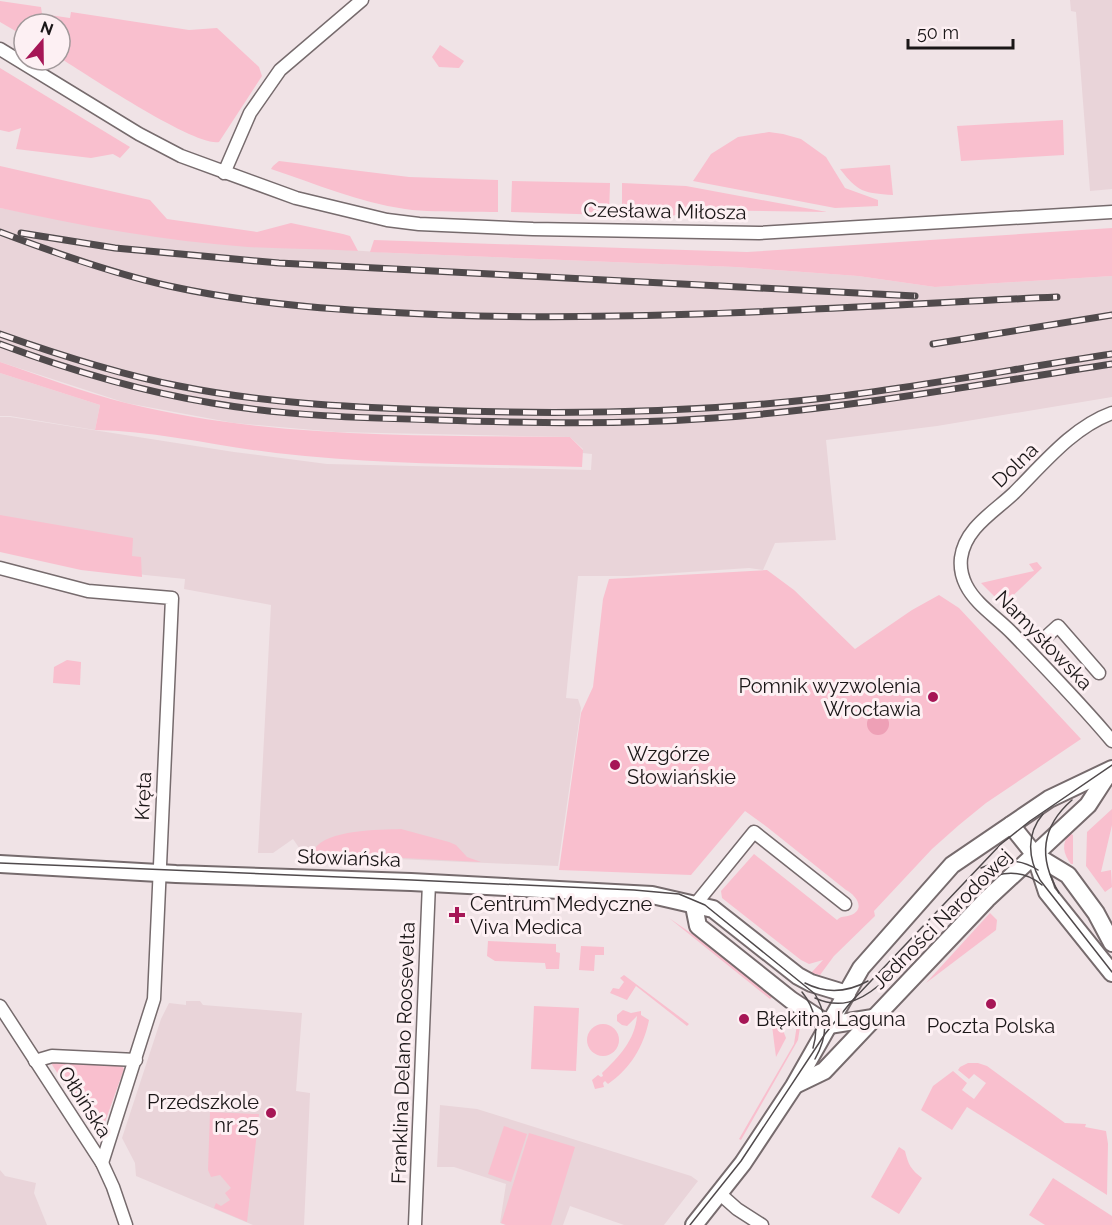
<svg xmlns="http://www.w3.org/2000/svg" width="1112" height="1225" viewBox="0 0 1112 1225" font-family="Raleway,sans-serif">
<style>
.built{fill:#e9d4d9}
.green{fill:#f9bfce}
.water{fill:#eea0b6}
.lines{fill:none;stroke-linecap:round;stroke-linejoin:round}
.minor-casing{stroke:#766b6d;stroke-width:15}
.tertiary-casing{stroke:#766b6d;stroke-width:20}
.minor{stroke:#fff;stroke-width:12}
.tertiary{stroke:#fff;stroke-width:16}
.tram{stroke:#504a4c;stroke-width:1.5}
.rail-casing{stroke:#504a4c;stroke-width:7}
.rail{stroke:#fdf0f3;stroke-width:4.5;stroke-dasharray:14;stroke-linecap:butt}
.poi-dot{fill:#a61656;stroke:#fdf0f3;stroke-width:2}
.labels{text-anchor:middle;stroke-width:6;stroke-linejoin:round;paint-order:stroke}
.street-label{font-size:20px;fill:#1a1617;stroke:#fdf0f3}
.poi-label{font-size:20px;fill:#1a1617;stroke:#fdf0f3;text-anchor:start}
</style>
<rect width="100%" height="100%" fill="#f0e3e6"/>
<g class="built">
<path d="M 1070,0 L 1112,0 L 1112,189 L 1090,191 L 1078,38 L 1076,12 L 1071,11 Z"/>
<path d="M 0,208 L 145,235 L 191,240 L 394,253 L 735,267 L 858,276 L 935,287 L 1112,276 L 1112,397 L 937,426 L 826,440 L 836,540 L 775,543 L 763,570 L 749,568 L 629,576 L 578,576 L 566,698 L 578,699 L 581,708 L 558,866 L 304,855 L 293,839 L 273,853 L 258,853 L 271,605 L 184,589 L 185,579 L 145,575 L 0,548 L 0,417 L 10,417 L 234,452 L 327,464 L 591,470 L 592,454 L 582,453 L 583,449 L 570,437 L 336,432 L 234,423 L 126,403 L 0,362 Z"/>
<path d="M 0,373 L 100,405 L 95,430 L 10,416 L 0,416 Z"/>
<path d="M 186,1001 L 200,1001 L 203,1005 L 302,1013 L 296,1091 L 310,1093 L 304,1225 L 253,1225 L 136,1176 L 135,1163 L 122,1138 L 161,1019 L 169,1003 L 186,1005 Z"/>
<path d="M 440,1105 L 477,1109 L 691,1176 L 698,1181 L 664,1225 L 624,1225 L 570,1206 L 563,1225 L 506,1225 L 500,1223 L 506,1184 L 454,1167 L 437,1167 Z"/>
<path d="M 0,1170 L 5,1176 L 36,1183 L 34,1193 L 47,1225 L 0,1225 Z"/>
</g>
<g class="green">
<path d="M 0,1 L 41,7 L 42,14 L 70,18 L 71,12 L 189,30 L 217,28 L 259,67 L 262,76 L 219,142 C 195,147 86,74 60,58 L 60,24 L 24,24 L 24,36 L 0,22 Z"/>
<path d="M 440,45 L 464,61 L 459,68 L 439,67 L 432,57 Z"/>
<path d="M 0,68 L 130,147 L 120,158 L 113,154 L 91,158 L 16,149 L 21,128 L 9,132 L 0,130 Z"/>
<path d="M 1063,120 L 1064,155 L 961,161 L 957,126 Z"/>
<path d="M 769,132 L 783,134 L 801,139 L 826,157 L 845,188 L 878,200 L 878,206 L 835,208 L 693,181 L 711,154 L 738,137 Z"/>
<path d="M 279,161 L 409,177 L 498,180 L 498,212 C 468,211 433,213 405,209 C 358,202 316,184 271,169 L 273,166 Z"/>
<path d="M 890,165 L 893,195 C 863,193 858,192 840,169 Z"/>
<path d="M 0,166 L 150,200 L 167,219 L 257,232 L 291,223 L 343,234 L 350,236 L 358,251 C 321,249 285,249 248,247 C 165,241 81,226 0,208 Z"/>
<path d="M 512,181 L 610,183 L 609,215 L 511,212 Z"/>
<path d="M 622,183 L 686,186 L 827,212 L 695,210 L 668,217 L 622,216 Z"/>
<path d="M 1112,228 L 1112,276 L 935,287 L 858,276 L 735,267 L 370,252 L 374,240 L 747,252 Z"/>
<path d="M 0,362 C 41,376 83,392 126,403 C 270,439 422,435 570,437 L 583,450 L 582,467 C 480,464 378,465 276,453 C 216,446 156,431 95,430 L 100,405 L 0,373 Z"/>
<path d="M 0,515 L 133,538 L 132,556 L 141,557 L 142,577 L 81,570 L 0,552 Z"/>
<path d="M 1037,562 L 1042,568 L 1003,605 L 981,583 L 1034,571 L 1029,564 Z"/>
<path d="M 767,570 L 794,590 L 855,649 L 912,610 L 939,595 L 959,608 L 1081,739 L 986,803 L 959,825 L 932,849 L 874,911 L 875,916 L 834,956 L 820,975 L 811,973 L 823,960 L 809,964 L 801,960 L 722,898 L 721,891 L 754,854 L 837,920 C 842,915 844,918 851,915 C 866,909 856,895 846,890 L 767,827 L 745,811 L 691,875 L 559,870 L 581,713 L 593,687 L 603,599 L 609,579 Z"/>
<path d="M 67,660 L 81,662 L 80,685 L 53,683 L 54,667 Z"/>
<path d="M 1112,809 L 1112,825 L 1101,872 L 1111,870 L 1112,887 L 1105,892 L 1086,866 L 1087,832 Z"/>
<path d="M 401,829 L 449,842 L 456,845 L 467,857 L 481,862 L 306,853 L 314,850 C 326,829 380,830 401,829 Z"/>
<path d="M 1070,833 L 1073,835 L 1073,864 L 1071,864 C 1063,854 1061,843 1070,833 Z"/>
<path d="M 990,913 L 997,920 L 996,930 L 926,983 Z"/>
<path d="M 669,918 L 711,947 L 773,996 L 770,999 Z"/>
<path d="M 488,941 L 556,944 L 556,952 L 560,953 L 559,969 L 546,969 L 545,963 L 495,961 L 487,956 Z"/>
<path d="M 581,946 L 604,947 L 604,955 L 595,955 L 594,971 L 579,970 Z"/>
<path d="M 624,975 L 689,1024 L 687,1026 L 636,986 L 627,1000 L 610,993 L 613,988 L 619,989 L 624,982 L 620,978 Z"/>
<path d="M 534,1006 L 579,1008 L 576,1071 L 531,1069 Z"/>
<path d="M 623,1010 L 631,1013 L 641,1011 L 641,1015 L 649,1020 C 644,1046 630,1069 608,1084 L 605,1081 L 603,1083 L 604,1087 L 595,1089 L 592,1080 L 598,1075 L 601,1077 L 603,1076 L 602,1073 C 619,1057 635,1040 637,1016 L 627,1026 L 622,1025 L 617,1021 L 617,1015 Z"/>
<path d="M 776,1012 L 786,1038 L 776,1057 L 771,1018 Z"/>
<path d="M 798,1018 L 800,1027 L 798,1040 L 741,1140 L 739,1139 L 794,1044 Z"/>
<circle cx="603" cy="1040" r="16"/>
<path d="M 53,1061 L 120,1063 L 124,1069 L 104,1125 L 92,1128 L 51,1063 Z"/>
<path d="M 968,1063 L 978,1063 L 987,1066 L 1065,1123 L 1086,1124 L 1085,1127 L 1106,1131 L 1108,1144 L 1107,1195 L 967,1107 L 952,1130 L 921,1110 L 933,1086 L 953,1071 L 967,1083 L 962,1090 L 974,1099 L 986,1083 L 974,1074 L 969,1079 L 958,1070 L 960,1067 Z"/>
<path d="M 210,1112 L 259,1114 L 247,1222 L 214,1208 L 216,1203 L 221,1206 L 230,1200 L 225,1193 L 231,1188 L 220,1175 L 211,1177 L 208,1170 Z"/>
<path d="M 504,1126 L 527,1134 L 511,1182 L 488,1174 Z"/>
<path d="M 529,1133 L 575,1147 L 551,1225 L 506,1225 L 501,1223 L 503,1217 Z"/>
<path d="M 899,1147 L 905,1151 C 908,1164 911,1170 922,1178 L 899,1214 L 871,1197 Z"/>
<path d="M 1053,1178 L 1112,1216 L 1112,1225 L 1045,1225 L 1029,1215 Z"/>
</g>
<circle class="water" cx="878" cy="724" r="11"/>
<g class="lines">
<defs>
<g id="minor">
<path d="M 0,49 L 139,134 L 181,156 L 296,198 L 387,220 L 419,224 L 533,229 L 759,233 L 1112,212"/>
<path d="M 224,173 L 250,113 L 280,70 L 362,0"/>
<path d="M 1112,413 C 1073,427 1043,464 1014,493 C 994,512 965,528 961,558 C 960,567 962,577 966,585 C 976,605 998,618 1013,634 C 1047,669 1081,704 1112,741"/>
<path d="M 0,568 L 88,591 L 172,598 L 154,999 L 102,1163"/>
<path d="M 1047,636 L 1058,626 L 1099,673"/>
<path d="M 694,906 L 754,832 L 845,904"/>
<path d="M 0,1006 L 102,1163 L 113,1187 L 126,1225"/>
<path d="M 35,1061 L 52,1056 L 136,1060"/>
<path d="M 719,1193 L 737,1209 L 762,1225"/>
<path d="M 415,1225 L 429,883"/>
</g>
<g id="tertiary">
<path d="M 1011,825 L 1035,855 L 1068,875 L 1096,913 L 1112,943"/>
<path d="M 1035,855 L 1047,892 L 1112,973"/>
<path d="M 0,864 L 176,874 L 411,882 L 652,895 L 713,909 L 798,976 L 811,983 L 847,994"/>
<path d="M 694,906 L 698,926 L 791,1000 L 829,1025 L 873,1018"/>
<path d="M 795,1085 L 824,1071 L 987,899 L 1088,805 L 1110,771"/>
<path d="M 694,1225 L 743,1163 L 794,1086 L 861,968 L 952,865 L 1049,799 L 1112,769"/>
</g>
</defs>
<use href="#minor" class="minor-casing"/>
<use href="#tertiary" class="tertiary-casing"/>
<use href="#minor" class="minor"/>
<use href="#tertiary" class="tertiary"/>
<g class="tram">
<path d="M 1043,814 C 1026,834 1028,858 1040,880 L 1112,972"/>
<path d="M 0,863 L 412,880 L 634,890 L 679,894 L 705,905 L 815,994 C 828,1017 828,1036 815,1059"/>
<path d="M 981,868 C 1000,859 1020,858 1038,870"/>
<path d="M 968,891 C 989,873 1018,865 1042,885"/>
<path d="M 1059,893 C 1038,858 1041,827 1072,800"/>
<path d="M 805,983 C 826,994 848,992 868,981"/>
<path d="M 802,992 C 815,1008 819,1028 813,1048"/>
<path d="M 815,998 C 839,1009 859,1002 878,986"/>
<path d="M 690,1225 L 741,1161 L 825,1034 L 851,1002 L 1001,844 L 1030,821 L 1112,765"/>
</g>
<defs>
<g id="rail">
<path d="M 0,232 C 55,253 111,273 169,286 C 260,306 353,311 446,315 C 649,322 854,306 1057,297"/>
<path d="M 21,233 L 115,248 L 279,263 L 915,296"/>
<path d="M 0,334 C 59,355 118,374 179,386 C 263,403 347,407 432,410 C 560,415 688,413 816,399 C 915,388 1013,369 1112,354"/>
<path d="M 0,344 C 69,370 139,391 212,403 C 286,416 362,418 438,420 C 530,423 622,425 714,418 C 848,409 980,384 1112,364"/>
<path d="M 933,344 L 1112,315"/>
</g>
</defs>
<use href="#rail" class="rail-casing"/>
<use href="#rail" class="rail"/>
</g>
<g class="poi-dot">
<circle cx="933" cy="697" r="6"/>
<circle cx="615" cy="765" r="6"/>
<path d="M454 906h6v6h6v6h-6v6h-6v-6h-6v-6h6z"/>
<circle cx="991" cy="1004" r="6"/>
<circle cx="744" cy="1019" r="6"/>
<circle cx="271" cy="1113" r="6"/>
</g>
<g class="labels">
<g class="street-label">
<text transform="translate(665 211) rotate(1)" y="7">Czesława Miłosza</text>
<text transform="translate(1015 465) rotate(-44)" y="7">Dolna</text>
<text transform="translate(1044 640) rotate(46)" y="7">Namysłowska</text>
<text transform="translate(143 796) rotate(-87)" y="7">Kręta</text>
<text transform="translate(349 858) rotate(2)" y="7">Słowiańska</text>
<text transform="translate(942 919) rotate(-45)" y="7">Jedności Narodowej</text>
<text transform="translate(403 1053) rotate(-88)" y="7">Franklina Delano Roosevelta</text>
<text transform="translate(85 1102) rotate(57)" y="7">Ołbińska</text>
</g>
<g class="poi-label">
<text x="921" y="693" text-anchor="end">Pomnik wyzwolenia<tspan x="921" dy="23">Wrocławia</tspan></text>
<text x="627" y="761">Wzgórze<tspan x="627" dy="23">Słowiańskie</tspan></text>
<text x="470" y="911">Centrum Medyczne<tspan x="470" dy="23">Viva Medica</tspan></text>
<text x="756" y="1026">Błękitna Laguna</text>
<text x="991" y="1033" text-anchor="middle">Poczta Polska</text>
<text x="259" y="1109" text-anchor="end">Przedszkole<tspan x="259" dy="23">nr 25</tspan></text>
</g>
</g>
<g transform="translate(42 42) rotate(20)"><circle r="28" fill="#fdf0f3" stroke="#a2999b" stroke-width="1.5"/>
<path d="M0-4.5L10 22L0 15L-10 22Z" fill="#a61656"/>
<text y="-9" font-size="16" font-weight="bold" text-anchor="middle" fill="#1a1617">N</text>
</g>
<path d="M908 39v9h105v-9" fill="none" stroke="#1a1617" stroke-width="3"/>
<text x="917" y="39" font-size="18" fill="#1a1617" stroke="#fdf0f3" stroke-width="4.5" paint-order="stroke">50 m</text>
</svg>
